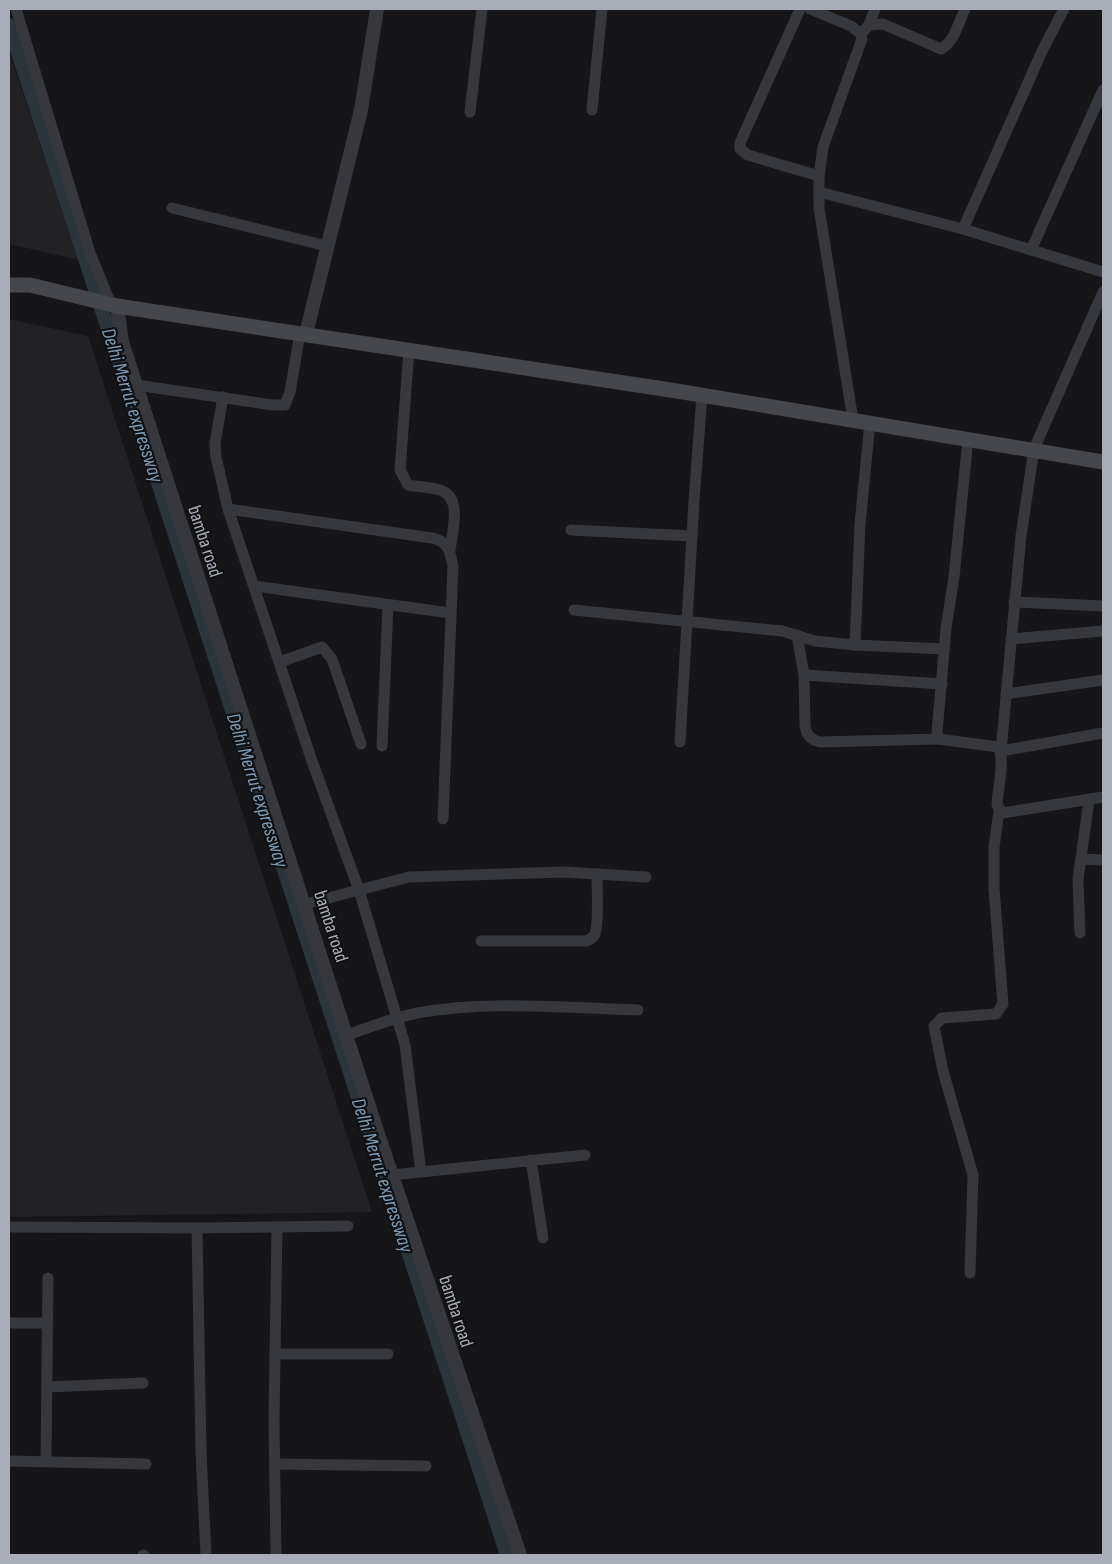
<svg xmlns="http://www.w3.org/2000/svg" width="1112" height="1564" viewBox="0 0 1112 1564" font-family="'Sofia Sans Condensed',sans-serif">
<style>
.built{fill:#222225}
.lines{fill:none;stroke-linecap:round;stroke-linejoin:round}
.canal{stroke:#2c353c;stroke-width:14}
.minor{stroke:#37383d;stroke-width:11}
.tertiary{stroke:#37383d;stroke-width:14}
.secondary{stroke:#45474d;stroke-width:15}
.labels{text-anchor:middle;stroke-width:4.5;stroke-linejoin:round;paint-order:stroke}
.street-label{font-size:19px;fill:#a8adb8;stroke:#111113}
.water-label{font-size:20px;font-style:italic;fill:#7f9bb3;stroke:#111113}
</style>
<rect width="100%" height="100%" fill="#161618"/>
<g class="built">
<path d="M 9,52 L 79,260 L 9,244 Z"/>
<path d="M 9,319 L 88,336 L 372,1212 L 9,1217 Z"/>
</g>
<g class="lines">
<path class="canal" d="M 9,25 L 507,1555"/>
<g class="minor">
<path d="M 16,9 L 90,253 L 111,304"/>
<path d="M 800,9 L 740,143 L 740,149 L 748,155 L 819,176"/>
<path d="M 810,9 L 851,26 L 861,34 L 862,39 L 823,147 L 819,176 L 819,208 L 853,420"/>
<path d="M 869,25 L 875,9"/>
<path d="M 861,34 L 869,25 L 883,24 L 941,49 C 954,42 959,22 965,9"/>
<path d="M 592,110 L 602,9"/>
<path d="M 470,112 L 482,9"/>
<path d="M 819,192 L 963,229 L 1103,272"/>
<path d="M 172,208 L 327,246"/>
<path d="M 963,229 L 1043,49 L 1064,9"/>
<path d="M 1031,250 L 1103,90"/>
<path d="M 1103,292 L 1034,449 L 1021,536 L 1001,751 L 1103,733"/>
<path d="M 409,350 L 400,470 L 408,485 C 418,487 430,487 440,490 C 463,497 452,532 450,551"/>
<path d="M 136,385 L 273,405 L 285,405 L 290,392 L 300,333"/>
<path d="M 223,397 L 215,443 L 216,457 L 228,509 L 312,761 L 359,890 L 397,1018 L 405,1045 L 421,1172"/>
<path d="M 968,439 L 954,577 L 946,628 L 937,733 L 939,739 L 998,747 C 1006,758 997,792 997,805 L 1003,813 L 1103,797"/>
<path d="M 228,509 L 432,538 C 448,541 450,551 453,566 L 443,819"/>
<path d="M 571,530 L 692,536"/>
<path d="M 254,586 L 450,613"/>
<path d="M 1014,602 L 1103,606"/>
<path d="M 574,610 L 782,631 L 815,641 L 855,645 L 944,649"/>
<path d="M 797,635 L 804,675 L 805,726 C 807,736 811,740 820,742 L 939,739"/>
<path d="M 1011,639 L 1103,631"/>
<path d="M 855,645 L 860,524 L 870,422"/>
<path d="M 280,662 L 322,647 L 332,659 L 361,744"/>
<path d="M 804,675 L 942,684"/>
<path d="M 1006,694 L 1103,680"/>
<path d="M 680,742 L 694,501 L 702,395"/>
<path d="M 382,746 L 388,605"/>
<path d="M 1081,859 L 1103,860"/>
<path d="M 305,904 L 409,877 L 564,872 L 646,877"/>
<path d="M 1080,933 L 1078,880 L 1089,800"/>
<path d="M 481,941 L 586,941 C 589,940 593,938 595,934 C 599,924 597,888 597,874"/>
<path d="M 347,1035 C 370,1027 393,1018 417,1013 C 489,1000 565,1008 638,1010"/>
<path d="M 531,1160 L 543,1238"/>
<path d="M 392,1175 L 585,1155"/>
<path d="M 9,1227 L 197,1228 L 348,1226"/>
<path d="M 197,1228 L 201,1452 L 206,1555"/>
<path d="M 970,1273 L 973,1175 L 943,1071 L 934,1026 L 942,1018 L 996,1014 L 1003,1004 L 994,889 L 994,847 L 999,811"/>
<path d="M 9,1323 L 48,1323"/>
<path d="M 275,1354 L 388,1354"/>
<path d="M 47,1387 L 143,1383"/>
<path d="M 9,1461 L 146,1464"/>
<path d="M 46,1461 L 48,1278"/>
<path d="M 275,1464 L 426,1466"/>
<path d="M 143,1555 L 144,1555"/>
<path d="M 276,1555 L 274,1422 L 277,1227"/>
</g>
<g class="tertiary">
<path d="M 117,306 L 122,342 L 136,385 L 376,1128 L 520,1555"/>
<path d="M 306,334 L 361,110 L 377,9"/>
</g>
<path class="secondary" d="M 9,285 L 30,285 L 117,306 L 677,391 L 1103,462"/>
</g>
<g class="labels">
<g class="street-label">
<text transform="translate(206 541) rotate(72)" y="7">bamba road</text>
<text transform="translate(332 926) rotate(72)" y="7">bamba road</text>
<text transform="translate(457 1311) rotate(72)" y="7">bamba road</text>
</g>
<g class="water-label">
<text transform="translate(133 405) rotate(72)" y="7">Delhi Merrut expressway</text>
<text transform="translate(258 790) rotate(72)" y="7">Delhi Merrut expressway</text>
<text transform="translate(383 1175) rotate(72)" y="7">Delhi Merrut expressway</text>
</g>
</g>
<rect width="1112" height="1564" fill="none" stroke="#a8adb8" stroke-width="20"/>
</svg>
